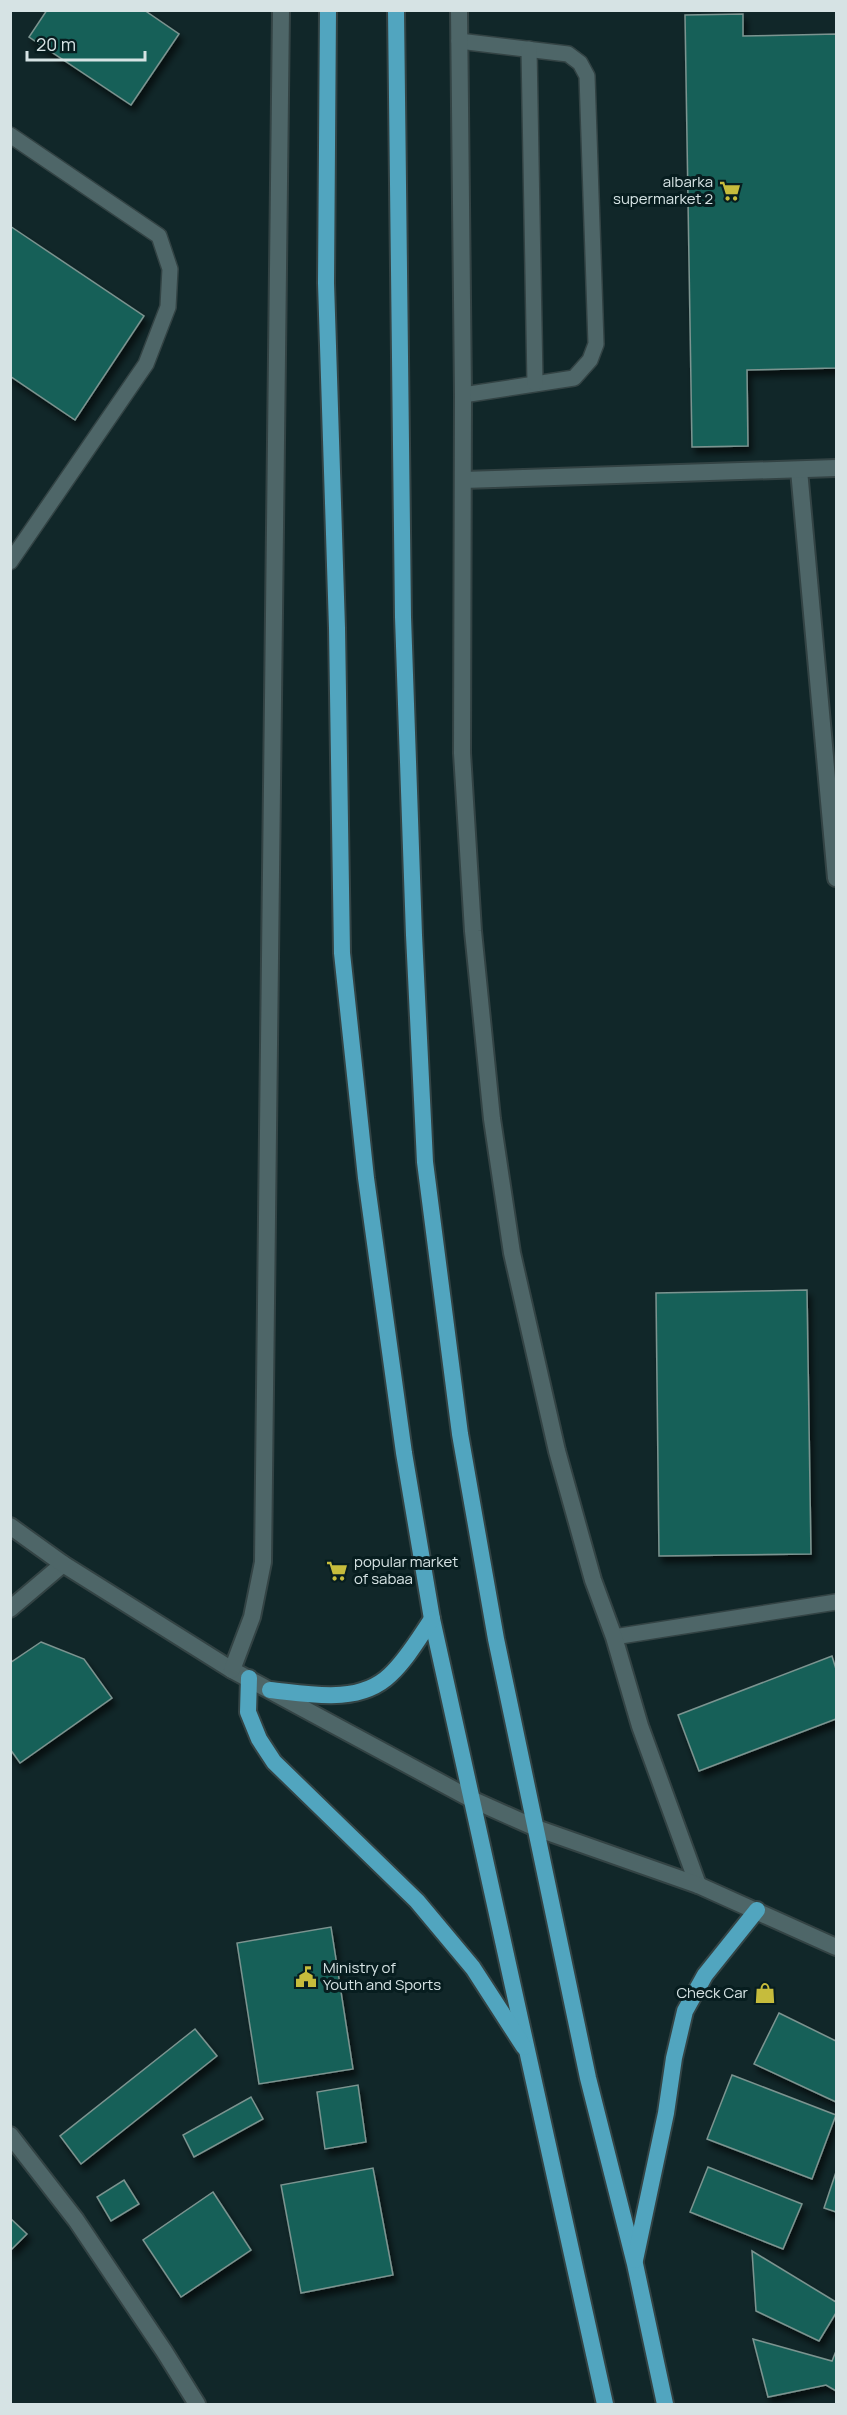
<svg xmlns="http://www.w3.org/2000/svg" width="847" height="2415" viewBox="0 0 847 2415" font-family="Manrope,sans-serif">
<style>
.building{fill:#196159;stroke:#7c9490;stroke-width:1.5;filter:url(#shadow)}
.lines{fill:none;stroke-linecap:round;stroke-linejoin:round}
.service-casing{stroke:#334344;stroke-width:18}
.minor-casing{stroke:#334344;stroke-width:20}
.tertiary-casing{stroke:#334344;stroke-width:20}
.trunk-casing{stroke:#334344;stroke-width:20}
.service{stroke:#4e6668;stroke-width:15}
.minor{stroke:#4e6668;stroke-width:16}
.tertiary{stroke:#4e6668;stroke-width:16}
.trunk{stroke:#51a5bf;stroke-width:16}
.labels{text-anchor:middle;stroke-width:6;stroke-linejoin:round;paint-order:stroke}
.poi-label{font-size:15px;fill:#d6e3e4;stroke:#071d1f;text-anchor:end}
</style>
<defs>
<filter id="shadow"><feDropShadow dx="3.5" dy="6" stdDeviation="3" flood-color="#0009"/></filter>
</defs>
<rect width="100%" height="100%" fill="#112729"/>
<g class="building">
<path d="M 47,10 L 144,10 L 179,34 L 131,105 L 29,37 Z"/>
<path d="M 743,14 L 743,36 L 836,34 L 836,368 L 747,370 L 748,446 L 692,447 L 685,15 Z"/>
<path d="M 10,226 L 144,316 L 75,420 L 10,376 Z"/>
<path d="M 807,1290 L 811,1554 L 659,1556 L 656,1293 Z"/>
<path d="M 41,1642 L 84,1659 L 112,1698 L 20,1763 L 10,1749 L 10,1663 Z"/>
<path d="M 832,1656 L 836,1669 L 836,1719 L 699,1771 L 678,1715 Z"/>
<path d="M 331,1927 L 353,2069 L 259,2084 L 237,1943 Z"/>
<path d="M 779,2013 L 836,2041 L 836,2102 L 754,2064 Z"/>
<path d="M 195,2029 L 217,2056 L 81,2164 L 60,2136 Z"/>
<path d="M 732,2075 L 836,2115 L 812,2179 L 707,2139 Z"/>
<path d="M 358,2085 L 366,2142 L 325,2149 L 317,2092 Z"/>
<path d="M 251,2097 L 263,2119 L 194,2157 L 183,2135 Z"/>
<path d="M 708,2167 L 802,2204 L 783,2249 L 690,2212 Z"/>
<path d="M 373,2168 L 393,2275 L 301,2293 L 281,2185 Z"/>
<path d="M 836,2172 L 836,2212 L 824,2208 Z"/>
<path d="M 124,2180 L 139,2204 L 111,2221 L 97,2197 Z"/>
<path d="M 213,2192 L 251,2250 L 181,2297 L 143,2240 Z"/>
<path d="M 10,2218 L 27,2234 L 10,2251 Z"/>
<path d="M 752,2251 L 836,2302 L 836,2313 L 819,2341 L 756,2311 Z"/>
<path d="M 753,2339 L 832,2361 L 836,2351 L 836,2391 L 826,2385 L 768,2397 Z"/>
</g>
<g class="lines">
<defs>
<g id="service">
<path d="M 459,41 L 568,54 L 580,63 L 587,76 L 596,344 L 590,360 L 574,378 L 463,395"/>
<path d="M 529,49 L 535,383"/>
<path d="M 10,135 L 159,236 L 170,269 L 168,307 L 146,364 L 10,562"/>
<path d="M 614,1637 L 836,1602"/>
</g>
<g id="minor">
<path d="M 799,470 L 836,878"/>
<path d="M 463,480 L 836,468"/>
<path d="M 10,1609 L 63,1564"/>
<path d="M 10,2135 L 76,2220 L 164,2351 L 197,2404"/>
</g>
<g id="tertiary">
<path d="M 459,10 L 463,395 L 462,753 L 473,931 L 492,1119 L 512,1253 L 557,1451 L 593,1580 L 614,1637 L 640,1726 L 698,1885"/>
<path d="M 10,1526 L 63,1564 L 232,1670 L 471,1799 L 536,1828 L 698,1885 L 836,1947"/>
<path d="M 232,1670 L 252,1617 L 263,1562 L 281,10"/>
</g>
<g id="trunk">
<path d="M 328,10 L 326,283 L 337,628 L 342,953 L 366,1178 L 404,1453 L 432,1619 L 605,2404"/>
<path d="M 396,10 L 403,617 L 414,935 L 425,1162 L 460,1434 L 496,1639 L 588,2078 L 635,2264 L 665,2404"/>
<path d="M 249,1678 L 248,1712 L 259,1739 L 274,1762 L 417,1901 L 473,1968 L 524,2047"/>
<path d="M 270,1690 C 309,1694 359,1705 390,1675 C 407,1659 419,1638 432,1619"/>
<path d="M 635,2260 L 666,2113 L 674,2058 L 685,2011 L 705,1975 L 757,1910"/>
</g>
</defs>
<use href="#service" class="service-casing"/>
<use href="#minor" class="minor-casing"/>
<use href="#tertiary" class="tertiary-casing"/>
<use href="#trunk" class="trunk-casing"/>
<use href="#service" class="service"/>
<use href="#minor" class="minor"/>
<use href="#tertiary" class="tertiary"/>
<use href="#trunk" class="trunk"/>
</g>
<defs>
<symbol id="supermarket-bare" viewBox="-9 -9 18 18"><path d="M-6-5.5h2.5l.6 2H6L4.5 2H-2.5L-4.4-4H-6ZM-1.5 3.2a1.3 1.3 0 1 0 .1 0ZM3 3.2a1.3 1.3 0 1 0 .1 0Z" fill="#c6bc3c" stroke="#071d1f" stroke-width="2.5" paint-order="stroke"/></symbol>
<symbol id="civic-bare" viewBox="-9 -9 18 18"><path d="M-.6-6.5H3V-4.5H.6V-3L4-1V1h2V6H-6V1h2V-1L-.6-3ZM-1.2 2.5V6h2.4V2.5Z" fill="#c6bc3c" stroke="#071d1f" stroke-width="2.5" paint-order="stroke"/></symbol>
<symbol id="shop-bare" viewBox="-9 -9 18 18"><path d="M-5-2.5h2.3a2.7 3.5 0 0 1 5.4 0H5L5.5 6h-11ZM-1.5-2.5h3a1.5 2.3 0 0 0-3 0Z" fill="#c6bc3c" stroke="#071d1f" stroke-width="2.5" paint-order="stroke"/></symbol>
</defs>
<g fill-rule="evenodd">
<use href="#supermarket-bare" x="715" y="176" width="30" height="30"/>
<use href="#supermarket-bare" x="322" y="1556" width="30" height="30"/>
<use href="#civic-bare" x="291" y="1962" width="30" height="30"/>
<use href="#shop-bare" x="750" y="1978" width="30" height="30"/>
</g>
<g class="labels">
<g class="poi-label">
<text x="713" y="187">albarka<tspan x="713" dy="17">supermarket 2</tspan></text>
<text x="354" y="1567" text-anchor="start">popular market<tspan x="354" dy="17">of sabaa</tspan></text>
<text x="323" y="1973" text-anchor="start">Ministry of<tspan x="323" dy="17">Youth and Sports</tspan></text>
<text x="748" y="1998">Check Car</text>
</g>
</g>
<rect width="847" height="2415" fill="none" stroke="#d6e3e4" stroke-width="24"/>
<path d="M27 51v9h118v-9" fill="none" stroke="#d6e3e4" stroke-width="3"/>
<text x="36" y="51" font-size="18" fill="#d6e3e4" stroke="#071d1f" stroke-width="4.5" paint-order="stroke">20 m</text>
</svg>
